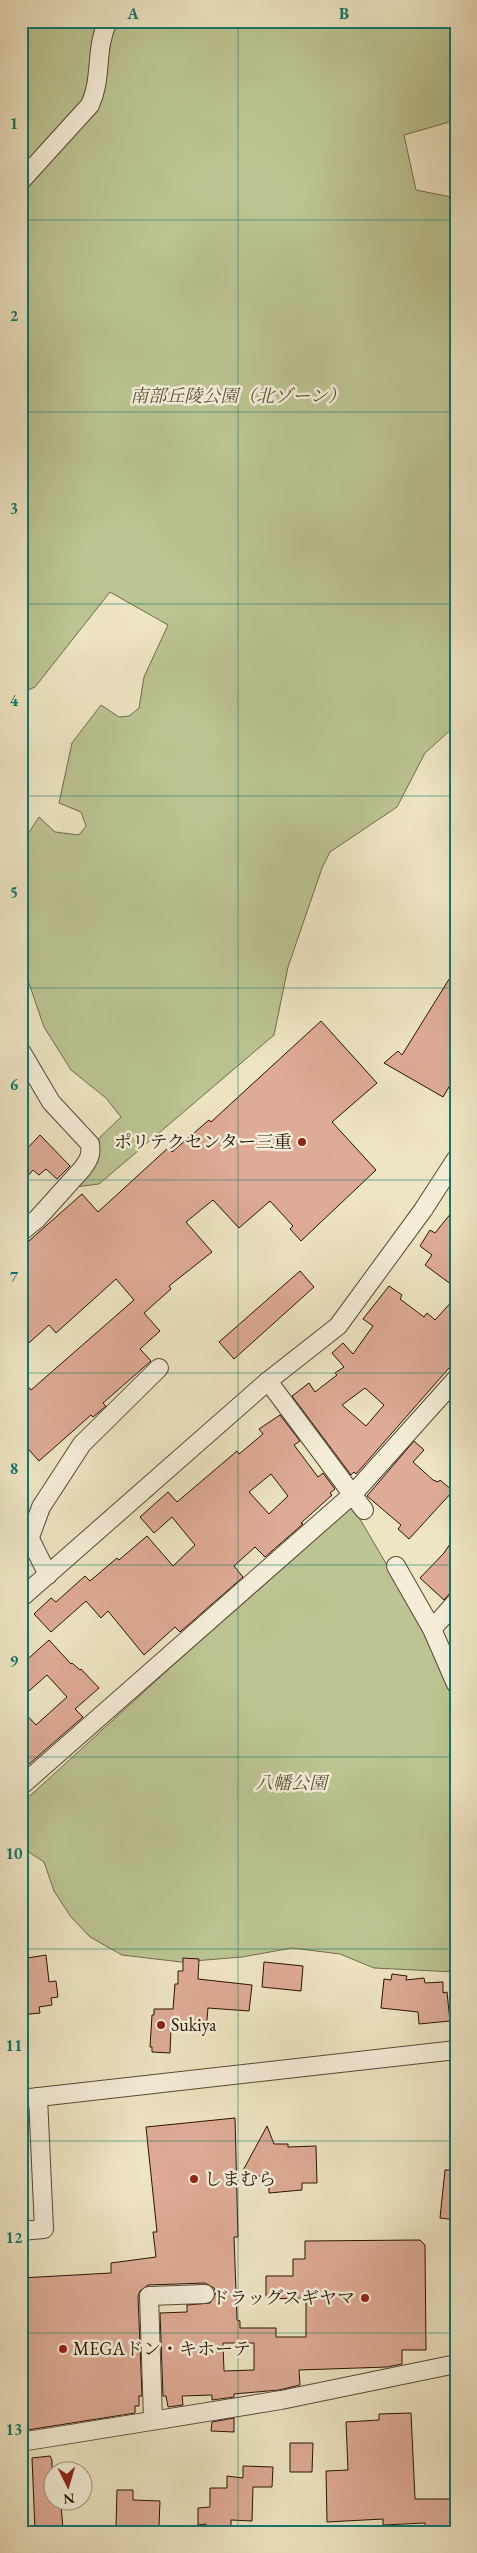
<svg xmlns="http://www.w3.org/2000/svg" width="477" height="2553" viewBox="0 0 477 2553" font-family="'EB Garamond','Noto Serif JP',serif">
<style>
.green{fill:#bbc492;stroke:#726b4b}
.building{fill:#deab96;stroke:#281204;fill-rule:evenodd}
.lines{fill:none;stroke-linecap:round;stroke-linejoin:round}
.minor-casing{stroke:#5a4734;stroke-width:20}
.minor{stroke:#f4eed8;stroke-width:18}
.grid{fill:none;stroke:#0f766e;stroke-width:1;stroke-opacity:0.55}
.poi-dot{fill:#8f2418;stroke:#f4eed8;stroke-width:2}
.labels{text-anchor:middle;stroke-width:5;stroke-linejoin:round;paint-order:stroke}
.park-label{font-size:18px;font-style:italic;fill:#5b5036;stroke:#f4eed8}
.poi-label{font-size:18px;fill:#281204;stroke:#f4eed8;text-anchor:start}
.neatline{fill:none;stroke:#0f766e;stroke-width:2}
.grid-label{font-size:16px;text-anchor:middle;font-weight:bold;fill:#0f766e}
</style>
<rect width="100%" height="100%" fill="#eee5c3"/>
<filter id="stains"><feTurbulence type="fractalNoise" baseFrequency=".004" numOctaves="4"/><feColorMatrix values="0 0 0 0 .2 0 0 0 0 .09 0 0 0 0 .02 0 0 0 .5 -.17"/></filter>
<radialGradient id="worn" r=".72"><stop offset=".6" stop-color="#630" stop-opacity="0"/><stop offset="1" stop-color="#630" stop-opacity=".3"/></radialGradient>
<g class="green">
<path d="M 21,21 L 456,21 L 456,120 L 404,135 L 416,190 L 456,198 L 456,725 L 425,753 L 397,807 L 330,852 L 322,868 L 288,967 L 274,1035 L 99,1184 L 75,1187 L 95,1142 L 121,1117 L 106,1098 L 71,1070 L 44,1027 L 21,960 L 21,845 L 39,817 L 55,832 L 79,835 L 86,826 L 81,812 L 59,803 L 72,743 L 101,705 L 119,717 L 129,716 L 139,708 L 144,677 L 168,625 L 110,592 L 35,687 L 21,693 Z"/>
<path d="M 346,1507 L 354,1509 L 424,1628 L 456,1703 L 456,1972 L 374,1968 L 340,1954 L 292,1948 L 242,1957 L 181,1962 L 122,1955 L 90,1937 L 71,1917 L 54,1891 L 44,1862 L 21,1847 L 21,1801 L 31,1795 Z"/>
</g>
<g class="building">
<path d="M 456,968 L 456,1075 L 443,1097 L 384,1063 L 398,1051 L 402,1055 Z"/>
<path d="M 321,1021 L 377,1083 L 332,1122 L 376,1170 L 301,1241 L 290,1229 L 293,1226 L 270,1201 L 239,1228 L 213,1200 L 186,1222 L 212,1252 L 169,1286 L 171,1289 L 144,1313 L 160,1331 L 140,1349 L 151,1361 L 103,1403 L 106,1406 L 99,1412 L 93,1417 L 91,1415 L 39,1461 L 21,1441 L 21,1378 L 31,1390 L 134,1300 L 116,1279 L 56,1333 L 49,1325 L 21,1350 L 21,1248 L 82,1194 L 98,1212 L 168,1148 L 172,1152 L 209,1120 L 211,1122 Z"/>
<path d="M 40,1135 L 70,1166 L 57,1179 L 46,1169 L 39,1175 L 33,1170 L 21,1184 L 21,1155 Z"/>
<path d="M 456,1207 L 456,1288 L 425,1265 L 432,1255 L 420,1246 L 430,1230 L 435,1233 Z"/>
<path d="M 300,1271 L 314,1287 L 234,1359 L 219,1342 Z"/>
<path d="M 389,1286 L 402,1295 L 400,1299 L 424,1317 L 427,1313 L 435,1320 L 456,1297 L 456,1360 L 356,1474 L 354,1472 L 351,1475 L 292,1396 L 309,1383 L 315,1392 L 337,1375 L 335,1373 L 344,1367 L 332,1353 L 343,1343 L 353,1354 L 373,1326 L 363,1319 ZM 365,1388 L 384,1405 L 366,1426 L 342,1405 Z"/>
<path d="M 280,1415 L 300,1441 L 294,1445 L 318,1477 L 323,1473 L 335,1489 L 330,1493 L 332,1495 L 301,1523 L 303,1524 L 265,1557 L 255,1547 L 234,1566 L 243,1577 L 180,1632 L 175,1627 L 144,1655 L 108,1611 L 101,1618 L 86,1601 L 51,1632 L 34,1614 L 51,1598 L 56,1602 L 85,1576 L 90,1581 L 117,1558 L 119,1560 L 147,1536 L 173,1566 L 195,1545 L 172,1517 L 154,1533 L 140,1517 L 168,1492 L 177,1502 L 237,1451 L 239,1454 L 263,1434 L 259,1429 ZM 271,1474 L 288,1496 L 269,1514 L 249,1492 Z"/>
<path d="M 414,1441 L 424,1450 L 413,1462 L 433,1480 L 438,1482 L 440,1480 L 453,1491 L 409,1539 L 398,1529 L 401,1525 L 367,1496 Z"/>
<path d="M 456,1535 L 456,1586 L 444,1600 L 420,1578 L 444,1553 Z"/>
<path d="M 49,1640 L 71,1664 L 72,1663 L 80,1670 L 81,1669 L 99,1688 L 75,1709 L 83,1717 L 21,1771 L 21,1709 L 36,1725 L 67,1697 L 47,1675 L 21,1698 L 21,1665 Z"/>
<path d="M 46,1955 L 49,1982 L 56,1981 L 58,1997 L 51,1998 L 52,2005 L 39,2007 L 40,2013 L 21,2015 L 21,1959 Z"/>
<path d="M 183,1958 L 199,1959 L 198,1979 L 252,1985 L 249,2011 L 208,2008 L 206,2031 L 171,2029 L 170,2053 L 152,2052 L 152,2047 L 150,2047 L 152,2015 L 154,2015 L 154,2009 L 173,2009 L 175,1984 L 178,1984 L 178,1971 L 183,1971 Z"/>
<path d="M 264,1962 L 303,1966 L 301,1991 L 262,1987 Z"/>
<path d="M 392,1974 L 407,1976 L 406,1980 L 424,1978 L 425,1983 L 443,1982 L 443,1993 L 447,1992 L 450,2021 L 419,2024 L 418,2012 L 381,2008 L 384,1979 L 391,1980 Z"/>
<path d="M 235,2118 L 238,2237 L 234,2237 L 237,2320 L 240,2321 L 240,2328 L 276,2328 L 276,2337 L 306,2337 L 306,2298 L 266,2299 L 266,2276 L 293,2276 L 293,2259 L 305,2259 L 305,2241 L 420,2240 L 425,2245 L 426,2350 L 402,2350 L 402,2364 L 387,2367 L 299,2370 L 300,2385 L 279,2390 L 234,2394 L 234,2397 L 212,2400 L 212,2395 L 182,2396 L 183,2405 L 168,2407 L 166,2396 L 163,2396 L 160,2313 L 187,2312 L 187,2305 L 210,2303 L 216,2293 L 214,2288 L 205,2283 L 148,2285 L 140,2291 L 138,2296 L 142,2396 L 139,2396 L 139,2406 L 135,2406 L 135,2413 L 21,2431 L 21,2278 L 111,2273 L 111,2263 L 156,2257 L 153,2232 L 157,2232 L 146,2127 ZM 223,2343 L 254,2343 L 254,2370 L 224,2371 Z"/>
<path d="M 267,2126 L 274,2144 L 288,2144 L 288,2147 L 316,2146 L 317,2183 L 302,2183 L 302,2190 L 269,2193 L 269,2176 L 240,2176 Z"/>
<path d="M 445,2170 L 456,2170 L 456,2220 L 440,2218 Z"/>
<path d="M 411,2413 L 415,2499 L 454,2499 L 453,2532 L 425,2532 L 425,2523 L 383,2525 L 383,2519 L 327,2522 L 326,2471 L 348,2470 L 346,2422 L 379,2420 L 379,2414 Z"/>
<path d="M 234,2418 L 234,2432 L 211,2431 L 212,2422 Z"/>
<path d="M 290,2443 L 313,2443 L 312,2472 L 290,2472 Z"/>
<path d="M 50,2456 L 52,2460 L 52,2504 L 61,2505 L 63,2529 L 39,2531 L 35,2530 L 32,2458 Z"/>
<path d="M 243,2466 L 273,2467 L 272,2487 L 253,2487 L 252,2521 L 231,2520 L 231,2526 L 222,2526 L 223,2530 L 206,2531 L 206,2524 L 198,2525 L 198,2508 L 210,2507 L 210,2488 L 227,2488 L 227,2476 L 243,2478 Z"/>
<path d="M 117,2490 L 133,2490 L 133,2500 L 160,2501 L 159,2526 L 116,2527 Z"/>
</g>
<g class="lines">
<defs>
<g id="minor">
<path d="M 21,181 L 90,105 C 103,77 94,51 108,21"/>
<path d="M 21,1051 L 51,1102 L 90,1144 C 92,1155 88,1161 82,1169 L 37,1219 L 21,1232"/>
<path d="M 268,1381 L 364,1510"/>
<path d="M 21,1521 L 48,1575"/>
<path d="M 30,1537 L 41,1507 L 82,1444 L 159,1368"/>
<path d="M 396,1566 L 432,1629 L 456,1684"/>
<path d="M 21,1598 L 268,1381 L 338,1326 L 423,1210 L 456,1159"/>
<path d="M 432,1629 L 456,1602"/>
<path d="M 21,1786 L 353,1494 L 456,1379"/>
<path d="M 21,2099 L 456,2050"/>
<path d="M 21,2231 L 44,2229 L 38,2097"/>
<path d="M 153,2420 L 149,2296 L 205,2294"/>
<path d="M 21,2442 L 281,2400 L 456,2364"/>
</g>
</defs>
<use href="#minor" class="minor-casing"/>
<use href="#minor" class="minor"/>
</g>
<path class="grid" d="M 238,21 L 238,2532M 21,220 L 456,220M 21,412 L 456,412M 21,604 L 456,604M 21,796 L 456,796M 21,988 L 456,988M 21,1180 L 456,1180M 21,1373 L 456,1373M 21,1565 L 456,1565M 21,1757 L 456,1757M 21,1949 L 456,1949M 21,2141 L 456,2141M 21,2333 L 456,2333"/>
<g class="poi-dot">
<circle cx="302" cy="1142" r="5"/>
<circle cx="161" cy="2025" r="5"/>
<circle cx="194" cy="2179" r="5"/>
<circle cx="365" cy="2298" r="5"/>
<circle cx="63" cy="2349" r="5"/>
</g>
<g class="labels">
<g class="park-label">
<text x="238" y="402">南部丘陵公園（北ゾーン）</text>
<text x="291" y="1789">八幡公園</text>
</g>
<g class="poi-label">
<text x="292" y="1148" text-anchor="end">ポリテクセンター三重</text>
<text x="171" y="2031">Sukiya</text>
<text x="204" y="2185">しまむら</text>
<text x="355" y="2304" text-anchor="end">ドラッグスギヤマ</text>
<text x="73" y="2355">MEGAドン・キホーテ</text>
</g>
</g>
<rect width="477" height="2553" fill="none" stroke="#eee5c3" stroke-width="55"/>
<g transform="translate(68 2486) rotate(175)"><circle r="24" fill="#f4eed8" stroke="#a29683"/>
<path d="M0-4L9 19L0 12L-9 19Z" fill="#8f2418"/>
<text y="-8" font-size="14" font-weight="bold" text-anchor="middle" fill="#281204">N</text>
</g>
<rect x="28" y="28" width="422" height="2498" class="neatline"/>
<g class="grid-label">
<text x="133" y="19">A</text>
<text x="344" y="19">B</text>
<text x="14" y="129">1</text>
<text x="14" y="321">2</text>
<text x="14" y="514">3</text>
<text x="14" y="706">4</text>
<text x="14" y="898">5</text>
<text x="14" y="1090">6</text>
<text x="14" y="1282">7</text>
<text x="14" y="1474">8</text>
<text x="14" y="1666">9</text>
<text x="14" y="1859">10</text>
<text x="14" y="2051">11</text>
<text x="14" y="2243">12</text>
<text x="14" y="2435">13</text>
</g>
<rect width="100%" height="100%" filter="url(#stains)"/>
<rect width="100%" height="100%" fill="url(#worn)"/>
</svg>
